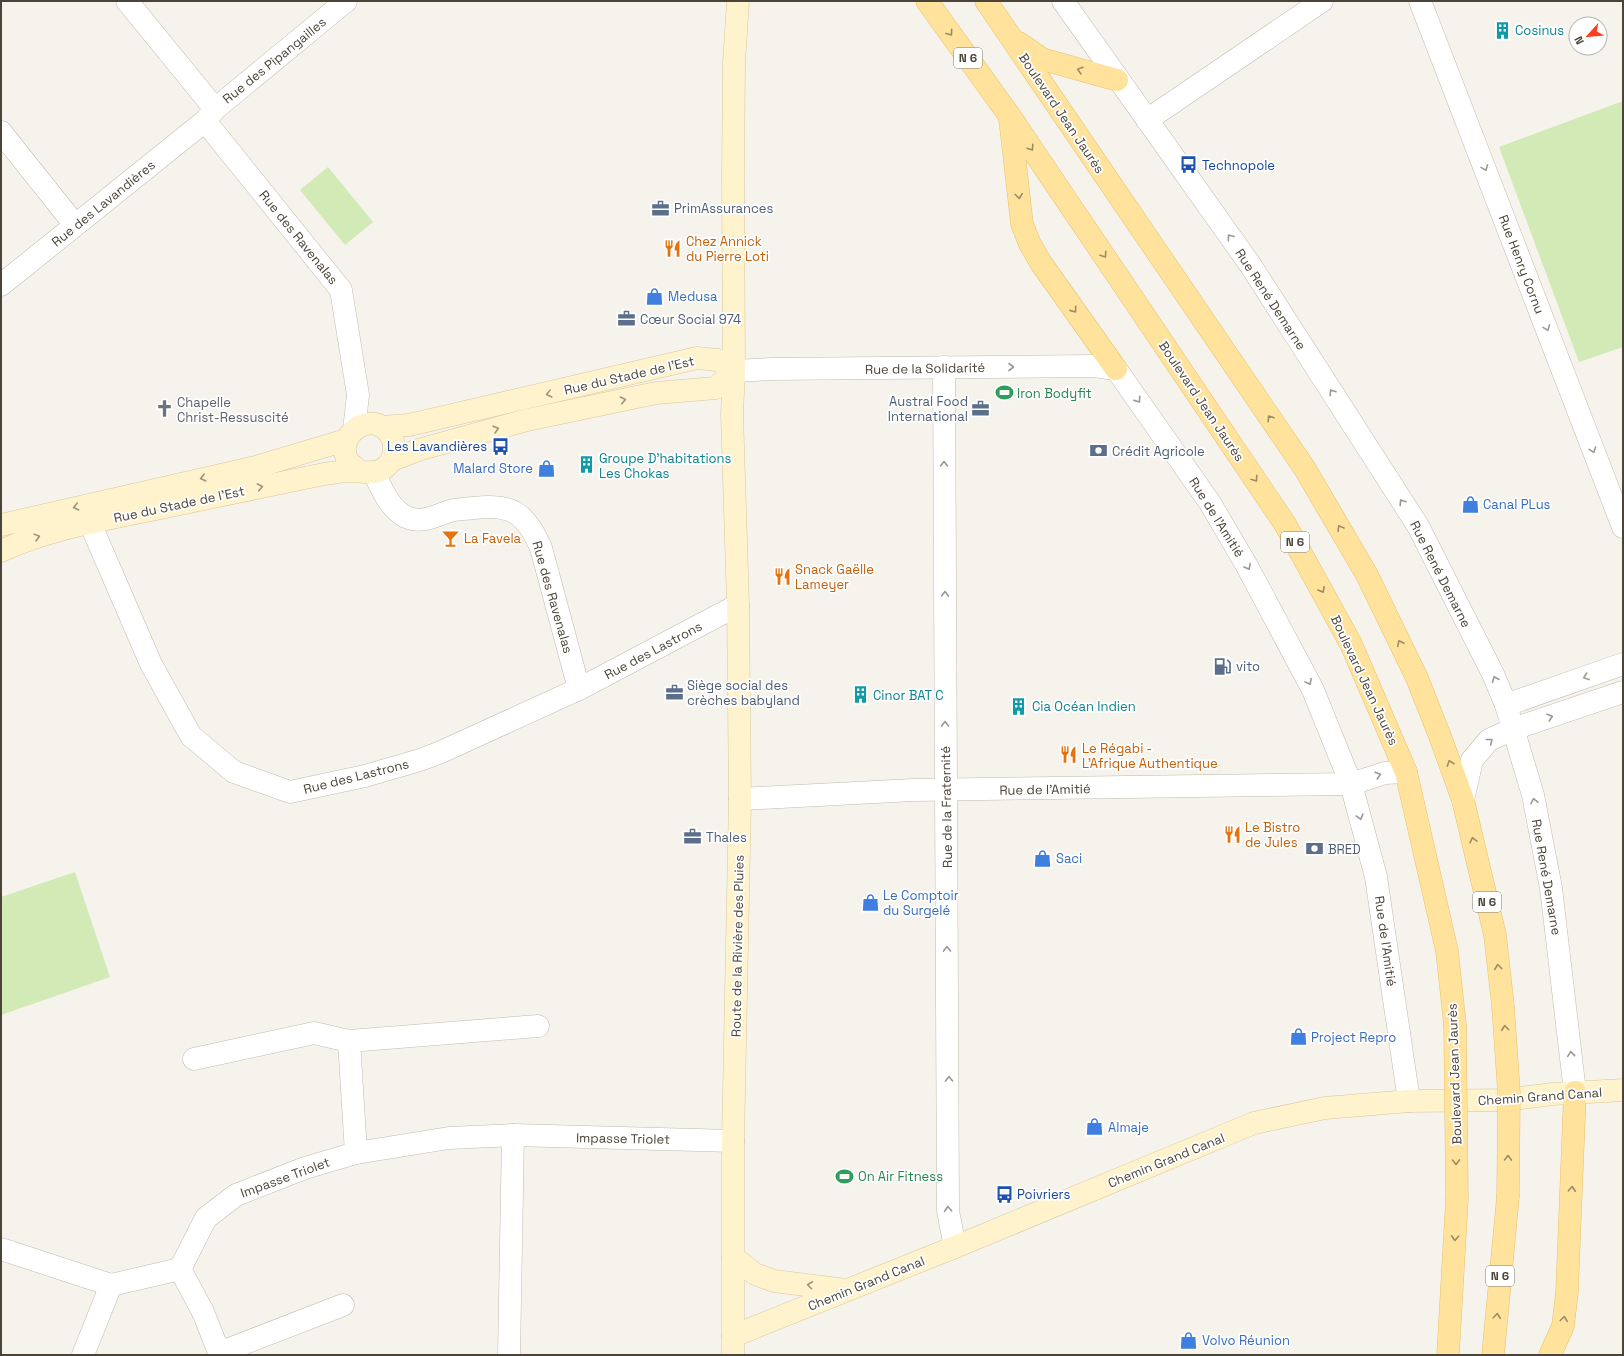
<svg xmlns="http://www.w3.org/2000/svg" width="1624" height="1356" viewBox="0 0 1624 1356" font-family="'Space Grotesk',sans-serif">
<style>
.green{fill:#d2eab5}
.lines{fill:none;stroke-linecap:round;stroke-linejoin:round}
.street-casing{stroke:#c2bbae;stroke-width:23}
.secondary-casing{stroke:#d6c79b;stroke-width:23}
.primary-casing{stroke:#e6c16a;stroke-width:23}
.street{stroke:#fff;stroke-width:22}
.secondary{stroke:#fff3cd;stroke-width:22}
.primary{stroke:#ffe39c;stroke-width:22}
.primary-bridge-casing{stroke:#e6c16a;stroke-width:23;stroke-linecap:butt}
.primary-bridge{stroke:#ffe39c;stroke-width:22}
.oneway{stroke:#9c8c66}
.oneway2{stroke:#9c9892}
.oneway3{stroke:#9c937c}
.labels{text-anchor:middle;stroke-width:3.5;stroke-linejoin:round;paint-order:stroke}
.shield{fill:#fff;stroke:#817c74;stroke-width:1}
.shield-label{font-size:12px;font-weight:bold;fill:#4b4439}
.culture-label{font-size:13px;fill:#0d838f;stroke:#fff;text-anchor:start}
.street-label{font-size:13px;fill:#4b4439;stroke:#fff}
.transit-label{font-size:13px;fill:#164399;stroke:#fff;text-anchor:start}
.service-label{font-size:13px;fill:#4e5e75;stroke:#fff;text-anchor:start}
.food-label{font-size:13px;fill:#c56008;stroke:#fff;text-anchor:start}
.shop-label{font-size:13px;fill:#366cbe;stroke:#fff;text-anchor:start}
.leisure-label{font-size:13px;fill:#27864d;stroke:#fff;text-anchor:start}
.worship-label{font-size:13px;fill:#5b616d;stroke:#fff;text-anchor:start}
</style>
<rect width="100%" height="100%" fill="#f6f3ec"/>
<g class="green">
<path d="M 1623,101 L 1623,347 L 1579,362 L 1499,147 Z"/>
<path d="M 328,167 L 373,222 L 345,245 L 300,190 Z"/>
<path d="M 75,872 L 110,977 L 1,1015 L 1,897 Z"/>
</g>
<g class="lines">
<defs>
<g id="street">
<path d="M 127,1 L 215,109"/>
<path d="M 1063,1 L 1251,266 L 1418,526 L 1493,674 L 1506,705 L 1533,795 L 1551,888 L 1575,1092"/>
<path d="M 1420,1 L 1623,527"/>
<path d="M 1147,120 L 1322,1"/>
<path d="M 205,121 L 341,290 L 358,395 L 354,430"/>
<path d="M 1,132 L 75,225"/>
<path d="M 1,285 L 205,121 L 215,109 L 346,1"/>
<path d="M 944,367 L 948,1211 L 955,1247"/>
<path d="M 734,371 L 772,369 L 1094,366 L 1116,369 L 1210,503 L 1247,566 L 1313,690 L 1351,784 L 1376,877 L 1409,1101"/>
<path d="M 374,473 C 382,489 389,508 406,517 C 422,524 434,516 450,511 C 457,509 466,509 474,508 C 511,503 526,513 541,548 L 579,689"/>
<path d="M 90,523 L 151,664 L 191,736 L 234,772 L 290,792 L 365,776 L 420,760 L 441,752 L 579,689 L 738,605"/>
<path d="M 1506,705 L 1623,664"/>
<path d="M 740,799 L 914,790 L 1351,784 L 1385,773 L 1406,772"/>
<path d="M 1463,800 L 1472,760 L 1489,740 L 1513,729 L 1623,692"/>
<path d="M 349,1041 L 356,1153"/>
<path d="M 194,1059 L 314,1033 L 349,1041 L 538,1026"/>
<path d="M 1,1249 L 111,1285 L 180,1269"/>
<path d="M 180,1269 L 206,1218 L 236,1195 L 305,1168 L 356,1153 L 449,1138 L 513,1135 L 733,1141"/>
<path d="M 180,1269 L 203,1312 L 220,1355"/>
<path d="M 219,1353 L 343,1305"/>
<path d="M 83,1355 L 111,1285"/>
<path d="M 509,1355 L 513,1135"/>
</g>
<g id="secondary">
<path d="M 382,427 L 409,425 L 697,358 L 718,360 L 734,371"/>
<path d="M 392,460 L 418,450 L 527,420 L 656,393 L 716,388 L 734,371"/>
<path d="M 1,525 L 256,467 L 346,440"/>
<path d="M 1,551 C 47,530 97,521 146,511 C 206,499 265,486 324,474 C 331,473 338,472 345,471 C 358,470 372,476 383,469 C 399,459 397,435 381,426 C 361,416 338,439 347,459 C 349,464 355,467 359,471"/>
<path d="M 733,1257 L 755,1274 L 774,1281 L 846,1290"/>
<path d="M 733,1336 L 955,1247 L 1254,1123 L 1325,1108 L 1409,1101 L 1505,1100 L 1553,1094 L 1623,1090"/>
<path d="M 733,1355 L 733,1141 L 740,799 L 738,605 L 732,414 L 734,371 L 733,176 L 734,63 L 738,1"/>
</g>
<g id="primary">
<path d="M 927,1 L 1009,115 L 1285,524 L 1351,644 L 1406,772 L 1447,951 L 1455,1025"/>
<path d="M 986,1 L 1305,469 L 1367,575 L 1417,678 L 1441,739 L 1463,800 L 1495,935 L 1503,1006"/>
<path d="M 1019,43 L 1042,59 L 1117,80"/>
<path d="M 1010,119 L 1022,224 L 1030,244 L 1041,263 L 1116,369"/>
<path d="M 1448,1355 L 1457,1199"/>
<path d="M 1493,1355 L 1508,1197"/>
<path d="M 1550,1355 L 1563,1326 L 1567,1292 L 1575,1092"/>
</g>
</defs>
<use href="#street" class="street-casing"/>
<use href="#secondary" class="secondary-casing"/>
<use href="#primary" class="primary-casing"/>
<use href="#street" class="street"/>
<use href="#secondary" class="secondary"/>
<use href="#primary" class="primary"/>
<defs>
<g id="primary-bridge">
<path d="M 1503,1006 L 1509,1093 L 1508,1197"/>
<path d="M 1455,1025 L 1457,1199"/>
</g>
</defs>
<use href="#primary-bridge" class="primary-bridge-casing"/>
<use href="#primary-bridge" class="primary-bridge"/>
</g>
<defs><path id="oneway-chevron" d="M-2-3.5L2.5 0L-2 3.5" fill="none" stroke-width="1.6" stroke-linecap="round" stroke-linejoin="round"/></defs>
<g class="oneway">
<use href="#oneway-chevron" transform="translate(950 33) rotate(54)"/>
<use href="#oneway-chevron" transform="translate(1080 70) rotate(-164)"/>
<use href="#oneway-chevron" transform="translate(1031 148) rotate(56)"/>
<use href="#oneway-chevron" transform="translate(1019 196) rotate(83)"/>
<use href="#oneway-chevron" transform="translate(1104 255) rotate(56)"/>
<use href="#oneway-chevron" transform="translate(1074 310) rotate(55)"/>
<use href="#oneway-chevron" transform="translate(1270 418) rotate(-124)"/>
<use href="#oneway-chevron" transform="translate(1255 479) rotate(56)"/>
<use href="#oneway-chevron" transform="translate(1340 528) rotate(-121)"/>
<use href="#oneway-chevron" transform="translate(1322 590) rotate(61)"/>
<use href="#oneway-chevron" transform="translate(1400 643) rotate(-116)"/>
<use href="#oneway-chevron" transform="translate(1450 763) rotate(-109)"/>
<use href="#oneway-chevron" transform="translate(1473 840) rotate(-104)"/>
<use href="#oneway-chevron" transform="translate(1498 967) rotate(-97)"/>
<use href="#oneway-chevron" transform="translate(1505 1028) rotate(-95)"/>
<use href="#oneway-chevron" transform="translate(1508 1158) rotate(-89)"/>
<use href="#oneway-chevron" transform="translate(1456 1162) rotate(89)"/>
<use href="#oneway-chevron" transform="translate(1572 1189) rotate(-87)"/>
<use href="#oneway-chevron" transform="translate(1455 1238) rotate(93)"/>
<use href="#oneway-chevron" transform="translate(1497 1316) rotate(-85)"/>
<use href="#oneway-chevron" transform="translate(1564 1319) rotate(-83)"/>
</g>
<g class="oneway2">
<use href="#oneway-chevron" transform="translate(1485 168) rotate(69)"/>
<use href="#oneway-chevron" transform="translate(1230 237) rotate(-126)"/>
<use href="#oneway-chevron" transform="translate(1547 328) rotate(69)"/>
<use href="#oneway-chevron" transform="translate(1011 367)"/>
<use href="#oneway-chevron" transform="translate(1332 392) rotate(-123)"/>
<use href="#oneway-chevron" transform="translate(1138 400) rotate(55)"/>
<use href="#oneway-chevron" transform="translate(1593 450) rotate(70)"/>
<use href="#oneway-chevron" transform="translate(944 464) rotate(-90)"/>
<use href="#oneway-chevron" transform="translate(1402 502) rotate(-123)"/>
<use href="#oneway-chevron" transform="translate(1248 567) rotate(61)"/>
<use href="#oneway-chevron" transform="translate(945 594) rotate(-90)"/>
<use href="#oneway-chevron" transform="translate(1586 677) rotate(160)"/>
<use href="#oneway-chevron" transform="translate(1495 679) rotate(-113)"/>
<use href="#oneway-chevron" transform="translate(1309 682) rotate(62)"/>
<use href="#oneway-chevron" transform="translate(1550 717) rotate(-18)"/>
<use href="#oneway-chevron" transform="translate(945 724) rotate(-90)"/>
<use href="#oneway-chevron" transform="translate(1490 741) rotate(-38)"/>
<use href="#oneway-chevron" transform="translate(1378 775) rotate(-18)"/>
<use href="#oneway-chevron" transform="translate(1534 801) rotate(-102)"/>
<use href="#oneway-chevron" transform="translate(1360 817) rotate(75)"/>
<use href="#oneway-chevron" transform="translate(947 949) rotate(-91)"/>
<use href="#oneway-chevron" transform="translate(1571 1054) rotate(-96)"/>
<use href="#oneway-chevron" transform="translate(949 1079) rotate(-91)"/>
<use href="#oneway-chevron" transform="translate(948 1209) rotate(-93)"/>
</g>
<g class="oneway3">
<use href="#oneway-chevron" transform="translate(549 394) rotate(166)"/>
<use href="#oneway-chevron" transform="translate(623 400) rotate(-12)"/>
<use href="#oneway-chevron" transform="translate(496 429) rotate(-16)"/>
<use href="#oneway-chevron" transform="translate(203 478) rotate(167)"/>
<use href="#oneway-chevron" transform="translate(260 487) rotate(-12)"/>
<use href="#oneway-chevron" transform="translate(76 507) rotate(167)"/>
<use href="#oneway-chevron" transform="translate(37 537) rotate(-15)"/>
<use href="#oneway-chevron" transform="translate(810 1285) rotate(-173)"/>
</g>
<defs>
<symbol id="building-bare" viewBox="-9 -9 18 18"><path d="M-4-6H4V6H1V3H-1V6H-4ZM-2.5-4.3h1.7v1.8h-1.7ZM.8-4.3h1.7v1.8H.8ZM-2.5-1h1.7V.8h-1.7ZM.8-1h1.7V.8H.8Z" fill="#0f9aa8" stroke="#fff" stroke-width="2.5" paint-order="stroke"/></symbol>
<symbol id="bus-bare" viewBox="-9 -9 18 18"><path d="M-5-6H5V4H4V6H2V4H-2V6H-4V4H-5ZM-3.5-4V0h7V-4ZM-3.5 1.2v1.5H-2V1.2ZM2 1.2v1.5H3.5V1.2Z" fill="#1a4fb4" stroke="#fff" stroke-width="2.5" paint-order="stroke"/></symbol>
<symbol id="office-bare" viewBox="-9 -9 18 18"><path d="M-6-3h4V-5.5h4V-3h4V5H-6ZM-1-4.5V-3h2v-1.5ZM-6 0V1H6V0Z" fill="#5c6f8a" stroke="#fff" stroke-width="2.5" paint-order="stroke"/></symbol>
<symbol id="restaurant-bare" viewBox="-9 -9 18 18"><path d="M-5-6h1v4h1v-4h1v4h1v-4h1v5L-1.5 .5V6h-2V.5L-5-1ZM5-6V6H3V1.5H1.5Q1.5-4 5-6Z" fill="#e8710a" stroke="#fff" stroke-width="2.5" paint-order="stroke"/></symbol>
<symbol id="shop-bare" viewBox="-9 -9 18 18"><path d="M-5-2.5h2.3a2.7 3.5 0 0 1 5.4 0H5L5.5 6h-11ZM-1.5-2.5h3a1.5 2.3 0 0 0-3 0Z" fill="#3f7fe0" stroke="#fff" stroke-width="2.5" paint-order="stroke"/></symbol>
<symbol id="stadium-bare" viewBox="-9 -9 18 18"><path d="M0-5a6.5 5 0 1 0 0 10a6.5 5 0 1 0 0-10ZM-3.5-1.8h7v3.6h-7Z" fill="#2e9e5b" stroke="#fff" stroke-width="2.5" paint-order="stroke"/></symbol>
<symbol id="church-bare" viewBox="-9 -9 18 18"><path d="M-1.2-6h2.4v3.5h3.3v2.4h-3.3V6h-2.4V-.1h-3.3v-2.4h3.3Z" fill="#6b7280" stroke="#fff" stroke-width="2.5" paint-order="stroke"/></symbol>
<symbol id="bank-bare" viewBox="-9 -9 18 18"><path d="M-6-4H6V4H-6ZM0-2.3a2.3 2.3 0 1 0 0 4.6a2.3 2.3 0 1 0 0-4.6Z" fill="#5c6f8a" stroke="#fff" stroke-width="2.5" paint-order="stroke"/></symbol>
<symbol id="bar-bare" viewBox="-9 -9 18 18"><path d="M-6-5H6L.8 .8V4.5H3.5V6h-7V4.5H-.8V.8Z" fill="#e8710a" stroke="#fff" stroke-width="2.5" paint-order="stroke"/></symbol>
<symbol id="fuel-bare" viewBox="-9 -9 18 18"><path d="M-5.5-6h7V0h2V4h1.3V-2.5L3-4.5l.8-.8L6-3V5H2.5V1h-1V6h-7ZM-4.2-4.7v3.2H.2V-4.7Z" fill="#5c6f8a" stroke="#fff" stroke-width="2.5" paint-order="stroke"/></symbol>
</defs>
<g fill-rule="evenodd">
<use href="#building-bare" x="1490" y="18" width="25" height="25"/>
<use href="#bus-bare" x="1176" y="152" width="25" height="25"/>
<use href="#office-bare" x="648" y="196" width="25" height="25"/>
<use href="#restaurant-bare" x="660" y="236" width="25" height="25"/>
<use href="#shop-bare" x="642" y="284" width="25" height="25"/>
<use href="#office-bare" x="614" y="306" width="25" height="25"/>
<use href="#stadium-bare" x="992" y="380" width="25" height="25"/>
<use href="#office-bare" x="968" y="396" width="25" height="25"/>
<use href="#church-bare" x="152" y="396" width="25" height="25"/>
<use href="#bus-bare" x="488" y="434" width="25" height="25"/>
<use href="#bank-bare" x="1086" y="438" width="25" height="25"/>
<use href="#building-bare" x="574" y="452" width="25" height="25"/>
<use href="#shop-bare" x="534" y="456" width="25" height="25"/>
<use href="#shop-bare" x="1458" y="492" width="25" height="25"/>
<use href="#bar-bare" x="438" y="526" width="25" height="25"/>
<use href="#restaurant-bare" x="770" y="564" width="25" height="25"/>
<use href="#fuel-bare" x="1210" y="654" width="25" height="25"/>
<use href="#office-bare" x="662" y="680" width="25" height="25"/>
<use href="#building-bare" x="848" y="682" width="25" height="25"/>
<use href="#building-bare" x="1006" y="694" width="25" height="25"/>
<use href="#restaurant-bare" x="1056" y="742" width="25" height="25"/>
<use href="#restaurant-bare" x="1220" y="822" width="25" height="25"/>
<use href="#office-bare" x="680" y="824" width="25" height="25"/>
<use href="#bank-bare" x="1302" y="836" width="25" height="25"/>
<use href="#shop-bare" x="1030" y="846" width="25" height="25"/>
<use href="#shop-bare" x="858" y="890" width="25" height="25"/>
<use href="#shop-bare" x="1286" y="1024" width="25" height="25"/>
<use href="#shop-bare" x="1082" y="1114" width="25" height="25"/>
<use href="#stadium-bare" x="832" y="1164" width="25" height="25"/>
<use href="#bus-bare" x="992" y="1182" width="25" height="25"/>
<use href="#shop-bare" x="1176" y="1328" width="25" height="25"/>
</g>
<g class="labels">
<g class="shield">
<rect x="954" y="48" width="28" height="20" rx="3"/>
<rect x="1281" y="532" width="28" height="20" rx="3"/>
<rect x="1473" y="892" width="28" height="20" rx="3"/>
<rect x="1486" y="1266" width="28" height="20" rx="3"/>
</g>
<g class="shield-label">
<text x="968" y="62">N 6</text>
<text x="1295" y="546">N 6</text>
<text x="1487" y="906">N 6</text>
<text x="1500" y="1280">N 6</text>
</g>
<g class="culture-label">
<text x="1515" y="35">Cosinus</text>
<text x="599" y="463">Groupe D'habitations<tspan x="599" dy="15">Les Chokas</tspan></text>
<text x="873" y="700">Cinor BAT C</text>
<text x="1032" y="711">Cia Océan Indien</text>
</g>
<g class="street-label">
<text transform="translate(274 60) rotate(-39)" y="5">Rue des Pipangailles</text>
<text transform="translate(1062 113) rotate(56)" y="5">Boulevard Jean Jaurès</text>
<text transform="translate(103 203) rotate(-39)" y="5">Rue des Lavandières</text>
<text transform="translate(299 237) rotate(51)" y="5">Rue des Ravenalas</text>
<text transform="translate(1522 264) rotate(69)" y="5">Rue Henry Cornu</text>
<text transform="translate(1271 299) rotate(57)" y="5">Rue René Demarne</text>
<text transform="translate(925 368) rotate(-1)" y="5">Rue de la Solidarité</text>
<text transform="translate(629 375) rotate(-13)" y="5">Rue du Stade de l'Est</text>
<text transform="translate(1202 401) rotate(56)" y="5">Boulevard Jean Jaurès</text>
<text transform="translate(179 504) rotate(-12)" y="5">Rue du Stade de l'Est</text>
<text transform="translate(1217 517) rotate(58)" y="5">Rue de l'Amitié</text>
<text transform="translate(1441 574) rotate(63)" y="5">Rue René Demarne</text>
<text transform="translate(553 597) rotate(74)" y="5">Rue des Ravenalas</text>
<text transform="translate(653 650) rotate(-28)" y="5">Rue des Lastrons</text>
<text transform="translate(1365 680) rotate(65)" y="5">Boulevard Jean Jaurès</text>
<text transform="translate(356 776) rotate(-14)" y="5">Rue des Lastrons</text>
<text transform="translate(1045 789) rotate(-1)" y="5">Rue de l'Amitié</text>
<text transform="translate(946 807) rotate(-91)" y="5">Rue de la Fraternité</text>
<text transform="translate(1547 877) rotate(80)" y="5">Rue René Demarne</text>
<text transform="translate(1386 941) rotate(82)" y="5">Rue de l'Amitié</text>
<text transform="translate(737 946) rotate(-89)" y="5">Route de la Rivière des Pluies</text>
<text transform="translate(1454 1074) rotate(-92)" y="5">Boulevard Jean Jaurès</text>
<text transform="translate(1540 1096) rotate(-4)" y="5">Chemin Grand Canal</text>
<text transform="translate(623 1138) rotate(1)" y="5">Impasse Triolet</text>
<text transform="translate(1166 1160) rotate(-22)" y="5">Chemin Grand Canal</text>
<text transform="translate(285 1177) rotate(-20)" y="5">Impasse Triolet</text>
<text transform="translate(866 1283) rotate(-22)" y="5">Chemin Grand Canal</text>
</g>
<g class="transit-label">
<text x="1202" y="170">Technopole</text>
<text x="487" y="451" text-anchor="end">Les Lavandières</text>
<text x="1017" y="1199">Poivriers</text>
</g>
<g class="service-label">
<text x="674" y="213">PrimAssurances</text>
<text x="640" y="324">Cœur Social 974</text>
<text x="968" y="406" text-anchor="end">Austral Food<tspan x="968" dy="15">International</tspan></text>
<text x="1112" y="456">Crédit Agricole</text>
<text x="1236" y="671">vito</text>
<text x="687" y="690">Siège social des<tspan x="687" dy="15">crèches babyland</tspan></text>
<text x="706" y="842">Thales</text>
<text x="1328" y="854">BRED</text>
</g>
<g class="food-label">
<text x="686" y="246">Chez Annick<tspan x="686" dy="15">du Pierre Loti</tspan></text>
<text x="464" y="543">La Favela</text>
<text x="795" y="574">Snack Gaëlle<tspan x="795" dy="15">Lameyer</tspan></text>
<text x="1082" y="753">Le Régabi -<tspan x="1082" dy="15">L'Afrique Authentique</tspan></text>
<text x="1245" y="832">Le Bistro<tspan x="1245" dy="15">de Jules</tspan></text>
</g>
<g class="shop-label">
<text x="668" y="301">Medusa</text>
<text x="533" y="473" text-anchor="end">Malard Store</text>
<text x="1483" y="509">Canal PLus</text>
<text x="1056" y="863">Saci</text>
<text x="883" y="900">Le Comptoir<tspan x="883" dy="15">du Surgelé</tspan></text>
<text x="1311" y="1042">Project Repro</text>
<text x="1108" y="1132">Almaje</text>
<text x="1202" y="1345">Volvo Réunion</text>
</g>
<g class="leisure-label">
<text x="1017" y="398">Iron Bodyfit</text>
<text x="858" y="1181">On Air Fitness</text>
</g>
<g class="worship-label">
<text x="177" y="407">Chapelle<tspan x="177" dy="15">Christ-Ressuscité</tspan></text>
</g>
</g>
<rect width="1624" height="1356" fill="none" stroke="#4b4439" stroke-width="4"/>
<g transform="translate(1588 36) rotate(243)"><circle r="19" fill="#ffffff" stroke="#b7b4b0"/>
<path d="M0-3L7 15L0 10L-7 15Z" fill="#fc3f1d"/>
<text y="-6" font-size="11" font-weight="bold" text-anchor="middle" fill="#4b4439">N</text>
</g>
</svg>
